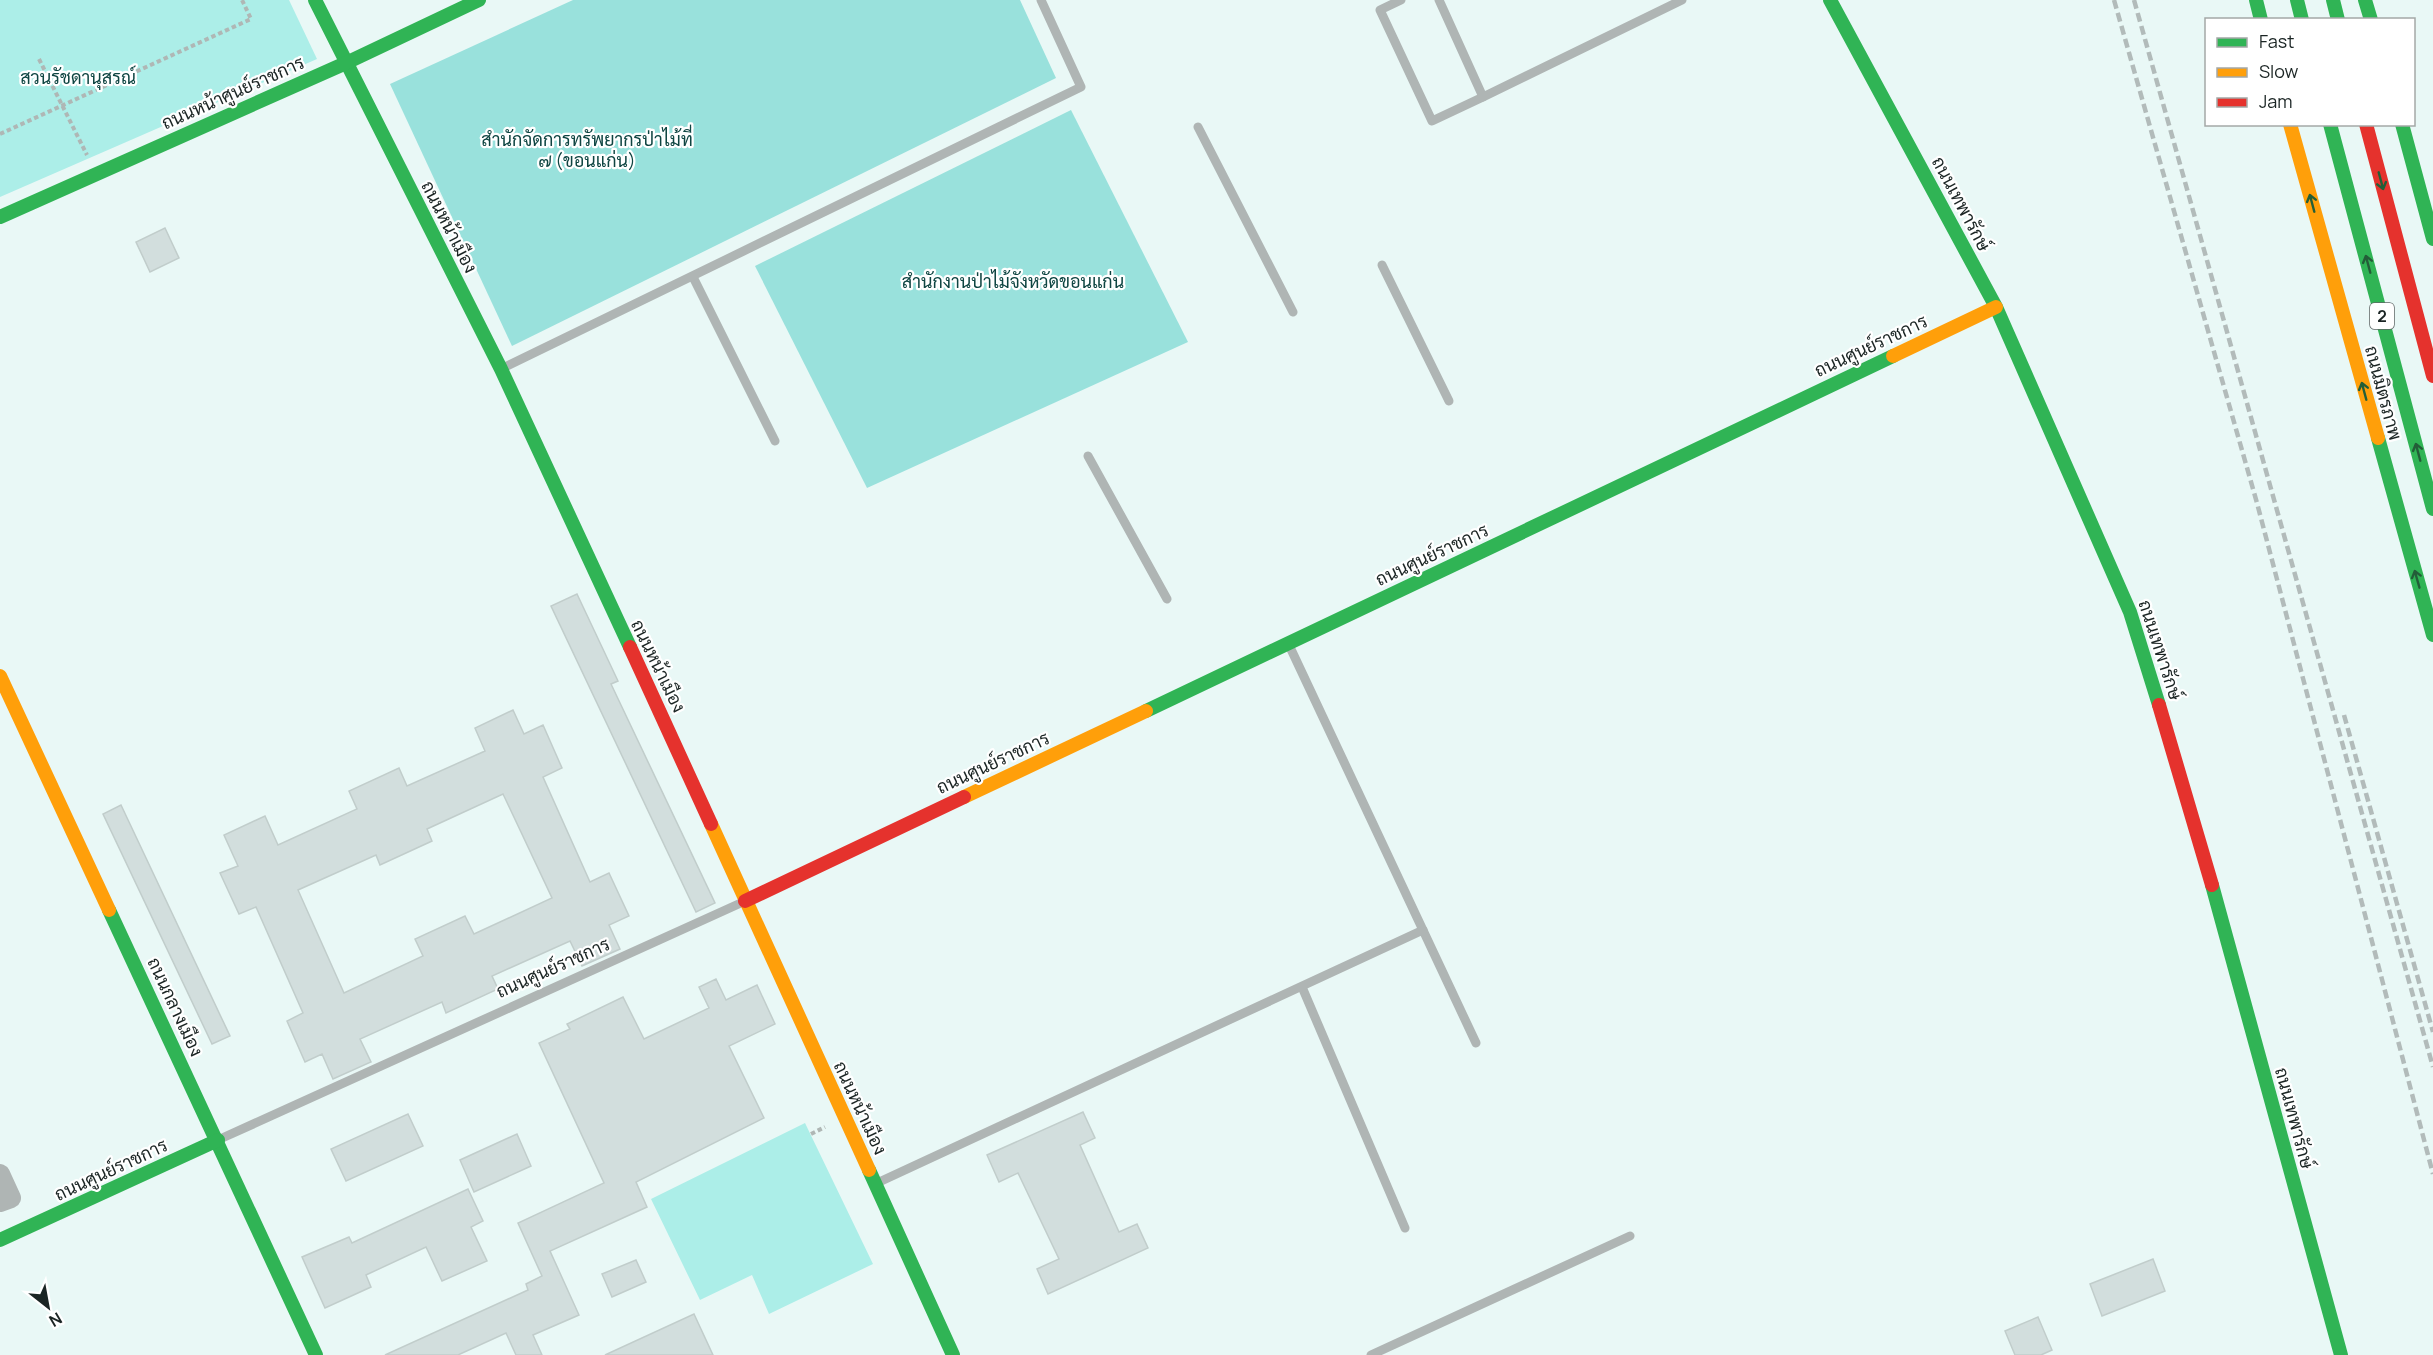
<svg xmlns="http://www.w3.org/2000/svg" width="2433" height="1355" viewBox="0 0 2433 1355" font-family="Manrope,Sarabun,sans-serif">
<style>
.green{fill:#aceee8}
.forest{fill:#99e1dc}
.building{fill:#d2dedd;stroke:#c1cdcb;stroke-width:1.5;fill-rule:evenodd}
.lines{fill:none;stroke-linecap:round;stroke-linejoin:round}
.path{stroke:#afb7b5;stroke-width:4;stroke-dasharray:4.5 3;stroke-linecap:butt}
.lane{stroke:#afb5b4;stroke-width:9}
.street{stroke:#afb5b4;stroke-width:20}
.fast{stroke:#30b455;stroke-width:14}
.slow{stroke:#ff9f0a;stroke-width:14}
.jam{stroke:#e5322d;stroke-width:14}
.rail{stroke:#b2bbba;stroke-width:4.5;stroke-dasharray:9 4.5;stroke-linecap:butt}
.oneway{stroke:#235e38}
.labels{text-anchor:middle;stroke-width:4.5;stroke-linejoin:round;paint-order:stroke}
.shield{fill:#fff;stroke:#5f6666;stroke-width:1.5}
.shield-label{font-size:16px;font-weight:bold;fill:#1b2524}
.park-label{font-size:18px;fill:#0e4542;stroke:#fff}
.street-label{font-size:18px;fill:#1b2524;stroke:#fff}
</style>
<rect width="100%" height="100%" fill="#e9f8f6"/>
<g class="green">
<path d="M 0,0 L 289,0 L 317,59 L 0,197 Z"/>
<path d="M 805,1123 L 873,1264 L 769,1314 L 752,1275 L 700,1300 L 651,1199 Z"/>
</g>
<g class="forest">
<path d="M 573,0 L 1020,0 L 1056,78 L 512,346 L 390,84 Z"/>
<path d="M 1071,110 L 1188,342 L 867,488 L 755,266 Z"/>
</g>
<g class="building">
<path d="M 165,228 L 179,258 L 150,272 L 136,242 Z"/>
<path d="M 577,594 L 618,681 L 611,684 L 715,903 L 696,912 L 551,606 Z"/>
<path d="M 513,710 L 524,734 L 543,725 L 562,768 L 543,777 L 590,882 L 609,873 L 629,916 L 609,925 L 620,949 L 582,966 L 570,941 L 492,976 L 498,989 L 446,1013 L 442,1002 L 360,1039 L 371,1062 L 333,1079 L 322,1054 L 305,1062 L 287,1021 L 303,1013 L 256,907 L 239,914 L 220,873 L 238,866 L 224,835 L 265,816 L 278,845 L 357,809 L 349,791 L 399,768 L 407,786 L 485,751 L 475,728 ZM 503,794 L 552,898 L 474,934 L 465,916 L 415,939 L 423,956 L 344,993 L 298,890 L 376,855 L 380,865 L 432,841 L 427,829 Z"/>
<path d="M 121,805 L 230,1036 L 212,1044 L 103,814 Z"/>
<path d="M 716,979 L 726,1000 L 757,985 L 775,1024 L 729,1046 L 764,1118 L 636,1182 L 647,1207 L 550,1251 L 579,1315 L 533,1335 L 542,1355 L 516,1355 L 506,1333 L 458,1355 L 385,1355 L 528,1290 L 526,1284 L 542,1276 L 518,1223 L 604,1183 L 539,1043 L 570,1029 L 567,1024 L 623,997 L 644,1039 L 709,1008 L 699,987 Z"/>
<path d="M 1083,1112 L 1095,1138 L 1080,1145 L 1119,1232 L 1137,1224 L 1148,1248 L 1048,1294 L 1037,1269 L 1059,1259 L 1018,1173 L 999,1182 L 987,1155 Z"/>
<path d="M 408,1114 L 423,1146 L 346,1181 L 331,1149 Z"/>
<path d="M 517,1134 L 531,1166 L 474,1192 L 460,1160 Z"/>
<path d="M 468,1189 L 483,1221 L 471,1227 L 487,1261 L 442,1281 L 426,1247 L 366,1275 L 371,1287 L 325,1308 L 302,1257 L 349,1237 L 352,1243 Z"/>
<path d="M 2153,1259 L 2165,1291 L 2102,1316 L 2090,1284 Z"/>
<path d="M 636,1260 L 646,1282 L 612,1297 L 602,1274 Z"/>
<path d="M 694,1314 L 713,1355 L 605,1355 Z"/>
<path d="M 2038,1317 L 2052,1350 L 2041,1355 L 2015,1355 L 2005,1331 Z"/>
</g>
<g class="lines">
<g class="path">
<path d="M 39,59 L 87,155"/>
<path d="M 0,134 L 251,19 L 242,0"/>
<path d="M 811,1134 L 825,1127"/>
</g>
<g class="lane">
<path d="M 1401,0 L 1380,10 L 1432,121 L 1483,97"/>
<path d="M 1439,0 L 1483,97 L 1682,0"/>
<path d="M 1198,127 L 1293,312"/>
<path d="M 1382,265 L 1449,401"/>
<path d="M 693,277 L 775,441"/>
<path d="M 503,368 L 1081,87 L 1041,0"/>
<path d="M 1088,456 L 1167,599"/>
<path d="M 1289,645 L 1476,1043"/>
<path d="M 1302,987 L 1405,1228"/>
<path d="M 220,1139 L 743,902"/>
<path d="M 877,1183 L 1423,930"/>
<path d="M 1371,1355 L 1630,1236"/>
</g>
<path class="street" d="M 0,1174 L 11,1198 L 0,1202"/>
<g class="fast">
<path d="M 315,0 L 501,369 L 630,647"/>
<path d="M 1830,0 L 1996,307 L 2130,612 L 2159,705"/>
<path d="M 2256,0 L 2261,20"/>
<path d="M 2297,0 L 2302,20"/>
<path d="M 2333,0 L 2338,20"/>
<path d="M 2365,0 L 2371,20"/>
<path d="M 2330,124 L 2433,509"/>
<path d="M 2402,124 L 2433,239"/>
<path d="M 0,217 L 346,63 L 479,0"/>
<path d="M 2378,438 L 2433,635"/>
<path d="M 1146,711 L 1893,356"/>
<path d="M 2212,885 L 2341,1355"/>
<path d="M 109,910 L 316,1355"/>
<path d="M 869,1170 L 953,1355"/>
<path d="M 0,1240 L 218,1140"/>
</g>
<g class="slow">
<path d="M 2290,124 L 2378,438"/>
<path d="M 1893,356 L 1996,307"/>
<path d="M 0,676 L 109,910"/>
<path d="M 964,797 L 1146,711"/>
<path d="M 711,824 L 869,1170"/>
</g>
<g class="jam">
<path d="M 2366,124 L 2433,376"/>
<path d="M 630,647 L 711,824"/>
<path d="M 2159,705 L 2212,885"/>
<path d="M 745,901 L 964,797"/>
</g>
<g class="rail">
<path d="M 2114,0 L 2257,503 L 2433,1174"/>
<path d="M 2134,0 L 2433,1067"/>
<path d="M 2344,715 L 2433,1032"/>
</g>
</g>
<defs><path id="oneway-shaft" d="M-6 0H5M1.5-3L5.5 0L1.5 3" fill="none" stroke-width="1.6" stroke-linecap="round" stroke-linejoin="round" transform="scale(1.5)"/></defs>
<g class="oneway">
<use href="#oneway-shaft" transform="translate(2381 181) rotate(75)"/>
<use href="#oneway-shaft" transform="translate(2312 203) rotate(-105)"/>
<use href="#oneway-shaft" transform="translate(2368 264) rotate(-105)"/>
<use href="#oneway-shaft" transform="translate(2364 391) rotate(-105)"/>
<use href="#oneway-shaft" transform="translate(2418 452) rotate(-105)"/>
<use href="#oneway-shaft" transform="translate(2417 579) rotate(-106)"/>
</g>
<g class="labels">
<rect class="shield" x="2370" y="303" width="24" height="26" rx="4.5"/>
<g class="shield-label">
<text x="2382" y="322">2</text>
</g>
<g class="park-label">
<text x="78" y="84">สวนรัชดานุสรณ์</text>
<text x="587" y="146">สำนักจัดการทรัพยากรป่าไม้ที่<tspan x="587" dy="21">๗ (ขอนแก่น)</tspan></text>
<text x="1013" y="288">สำนักงานป่าไม้จังหวัดขอนแก่น</text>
</g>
<g class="street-label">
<text transform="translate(233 93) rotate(-24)" y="6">ถนนหน้าศูนย์ราชการ</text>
<text transform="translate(1961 204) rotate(62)" y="6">ถนนเทพารักษ์</text>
<text transform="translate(449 227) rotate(63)" y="6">ถนนหน้าเมือง</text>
<text transform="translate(1871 346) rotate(-25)" y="6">ถนนศูนย์ราชการ</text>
<text transform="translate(2383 393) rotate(75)" y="6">ถนนมิตรภาพ</text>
<text transform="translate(1432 555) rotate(-25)" y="6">ถนนศูนย์ราชการ</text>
<text transform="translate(2160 650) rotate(72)" y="6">ถนนเทพารักษ์</text>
<text transform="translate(658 666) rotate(64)" y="6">ถนนหน้าเมือง</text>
<text transform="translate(993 763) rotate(-25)" y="6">ถนนศูนย์ราชการ</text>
<text transform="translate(553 968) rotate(-24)" y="6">ถนนศูนย์ราชการ</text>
<text transform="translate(175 1007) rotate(65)" y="6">ถนนกลางเมือง</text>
<text transform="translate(860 1108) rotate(65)" y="6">ถนนหน้าเมือง</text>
<text transform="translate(2294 1118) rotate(75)" y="6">ถนนเทพารักษ์</text>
<text transform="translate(111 1170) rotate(-25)" y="6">ถนนศูนย์ราชการ</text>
</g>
</g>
<rect x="2205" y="18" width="210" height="108" fill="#ffffff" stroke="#a4a8a7" stroke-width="1.5"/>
<rect x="2217" y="38" width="30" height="9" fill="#30b455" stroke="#a4a8a7" stroke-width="1.5"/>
<text x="2259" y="48" font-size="18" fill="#1b2524">Fast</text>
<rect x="2217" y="68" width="30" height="9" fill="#ff9f0a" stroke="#a4a8a7" stroke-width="1.5"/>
<text x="2259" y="78" font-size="18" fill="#1b2524">Slow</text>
<rect x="2217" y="98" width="30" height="9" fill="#e5322d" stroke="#a4a8a7" stroke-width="1.5"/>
<text x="2259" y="108" font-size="18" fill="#1b2524">Jam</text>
<g transform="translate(48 1307) rotate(149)" stroke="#ffffff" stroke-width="4.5" paint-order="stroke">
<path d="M0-4.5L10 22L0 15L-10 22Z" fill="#1b2524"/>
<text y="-9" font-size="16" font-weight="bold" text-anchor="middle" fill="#1b2524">N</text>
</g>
</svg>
